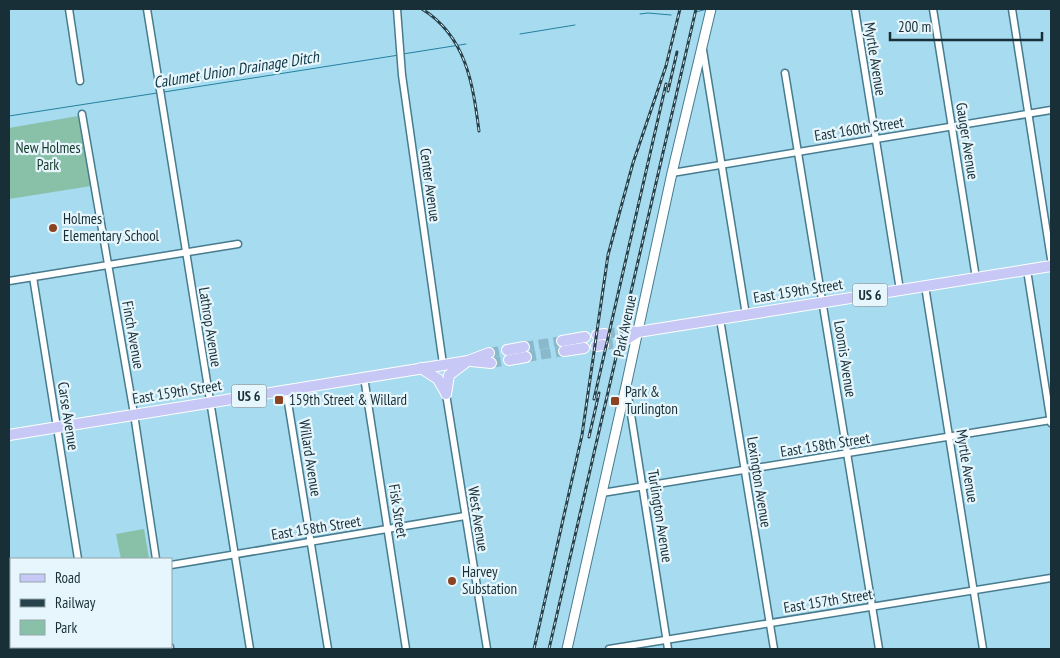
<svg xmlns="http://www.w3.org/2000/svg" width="1060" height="658" viewBox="0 0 1060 658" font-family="'PT Sans Narrow',sans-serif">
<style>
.green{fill:#88c1a7}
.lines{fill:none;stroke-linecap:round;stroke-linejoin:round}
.stream{stroke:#24819f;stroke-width:1}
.primary-tunnel{stroke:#8ab9cb;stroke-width:10;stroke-dasharray:10 5;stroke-linecap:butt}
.street-casing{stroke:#487b8e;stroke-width:9}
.secondary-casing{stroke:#487b8e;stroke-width:11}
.primary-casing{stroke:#fff;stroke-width:12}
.street{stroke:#fff;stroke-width:6}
.secondary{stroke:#fff;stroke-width:9}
.primary{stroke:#c8c8f6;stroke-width:10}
.rail-casing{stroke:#28424b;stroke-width:3}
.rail{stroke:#e6f6fc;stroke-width:1;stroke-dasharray:4;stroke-linecap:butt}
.poi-dot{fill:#8b4322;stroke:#e6f6fc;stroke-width:2}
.labels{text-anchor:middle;stroke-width:4.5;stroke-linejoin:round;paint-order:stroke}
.shield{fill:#e6f6fc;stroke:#566b72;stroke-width:1}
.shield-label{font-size:14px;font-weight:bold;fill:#192f37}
.street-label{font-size:15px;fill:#192f37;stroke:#e6f6fc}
.park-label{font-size:15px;fill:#163a2b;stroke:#e6f6fc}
.poi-label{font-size:15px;fill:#192f37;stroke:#e6f6fc;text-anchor:start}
.water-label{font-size:16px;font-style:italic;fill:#0f3745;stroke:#e6f6fc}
</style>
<rect width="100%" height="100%" fill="#a6dbf0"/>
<g class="green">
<path d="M 78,116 L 91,186 L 9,199 L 9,128 Z"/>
<path d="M 144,529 L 149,559 L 121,559 L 116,534 Z"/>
</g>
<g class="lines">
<g class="stream">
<path d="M 696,12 L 707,9"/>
<path d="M 640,14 L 648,13 L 671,15"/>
<path d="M 520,34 L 575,25"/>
<path d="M 403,54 L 466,44"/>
<path d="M 164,92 L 399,55"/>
<path d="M 9,116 L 157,93"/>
</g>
<g class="primary-tunnel">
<path d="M 605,334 L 624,331"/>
<path d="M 603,345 L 622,342"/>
<path d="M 524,347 L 562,341"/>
<path d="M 489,353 L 507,350"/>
<path d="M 526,357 L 564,351"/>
<path d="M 491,363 L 509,360"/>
</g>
<defs>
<g id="street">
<path d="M 69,9 L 80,81"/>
<path d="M 147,9 L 250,649"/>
<path d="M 397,9 L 402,75 L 443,364"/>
<path d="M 855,9 L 900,290"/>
<path d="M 933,9 L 976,278"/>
<path d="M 1012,9 L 1051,259"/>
<path d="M 703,50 L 746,315"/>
<path d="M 785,73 L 879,649"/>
<path d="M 82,114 L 134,414 L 156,559"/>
<path d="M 672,173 L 1051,110"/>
<path d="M 1027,270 L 1051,423"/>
<path d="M 33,277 L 78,559"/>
<path d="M 9,281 L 238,244"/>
<path d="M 925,286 L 983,649"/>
<path d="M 720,319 L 774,649"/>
<path d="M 364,377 L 406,649"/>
<path d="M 627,389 L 668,649"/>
<path d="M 286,390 L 328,649"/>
<path d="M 446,394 L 487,649"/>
<path d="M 602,493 L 1051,420"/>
<path d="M 171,565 L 465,516"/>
<path d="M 9,592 L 11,592"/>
<path d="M 9,617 L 11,633"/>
<path d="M 13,647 L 14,649"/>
<path d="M 92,647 L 92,649"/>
<path d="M 170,647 L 170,649"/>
<path d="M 609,649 L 1051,578"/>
</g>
<path id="secondary" d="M 567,649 L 626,386 L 672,173 L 711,9"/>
<g id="primary">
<path d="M 624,331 L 638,332 L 1051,266"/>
<path d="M 597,335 L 605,334"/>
<path d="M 562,341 L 585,337"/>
<path d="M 622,342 L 638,332"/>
<path d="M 596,346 L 603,345"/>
<path d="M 507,350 L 524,347"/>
<path d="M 564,351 L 584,348"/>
<path d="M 509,360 L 526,357"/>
<path d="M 471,361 L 491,363"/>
<path d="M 421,368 L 438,379 L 446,393"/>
<path d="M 446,394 L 449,375 L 465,363"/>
<path d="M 9,435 L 468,361 L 489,353"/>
</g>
</defs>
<use href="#street" class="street-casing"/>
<use href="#secondary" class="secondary-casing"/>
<use href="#primary" class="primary-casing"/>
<use href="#street" class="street"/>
<use href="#secondary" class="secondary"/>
<use href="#primary" class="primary"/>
<defs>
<g id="rail">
<path d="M 422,9 C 466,36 473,84 479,131"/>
<path d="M 668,91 L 677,52"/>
<path d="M 594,399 L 666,84"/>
<path d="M 589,437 L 599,393"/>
<path d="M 534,649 L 582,435 L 608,255 L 633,163 L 666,66 L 680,9"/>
<path d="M 549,649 L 696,9"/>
</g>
</defs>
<use href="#rail" class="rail-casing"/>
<use href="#rail" class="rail"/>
</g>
<g class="poi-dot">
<circle cx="53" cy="228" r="5"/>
<rect x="274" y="395" width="10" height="10" rx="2.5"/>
<rect x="610" y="396" width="10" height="10" rx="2.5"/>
<circle cx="452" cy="581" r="5"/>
</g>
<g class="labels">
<g class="shield">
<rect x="852.5" y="283.5" width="35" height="23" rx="4"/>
<rect x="231.5" y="384.5" width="35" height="23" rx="4"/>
</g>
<g class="shield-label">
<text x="870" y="300">US 6</text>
<text x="249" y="401">US 6</text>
</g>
<g class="street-label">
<text transform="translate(875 59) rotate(81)" y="5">Myrtle Avenue</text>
<text transform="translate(859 129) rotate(-9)" y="5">East 160th Street</text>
<text transform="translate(967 141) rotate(81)" y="5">Gauger Avenue</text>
<text transform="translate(430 185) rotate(82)" y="5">Center Avenue</text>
<text transform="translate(798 291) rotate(-9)" y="5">East 159th Street</text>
<text transform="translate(625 326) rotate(-78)" y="5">Park Avenue</text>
<text transform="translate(210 327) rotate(81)" y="5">Lathrop Avenue</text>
<text transform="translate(133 335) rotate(80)" y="5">Finch Avenue</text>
<text transform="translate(845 359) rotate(81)" y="5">Loomis Avenue</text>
<text transform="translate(177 392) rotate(-9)" y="5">East 159th Street</text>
<text transform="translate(68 416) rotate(81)" y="5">Carse Avenue</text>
<text transform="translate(825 445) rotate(-9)" y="5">East 158th Street</text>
<text transform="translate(310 458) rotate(81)" y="5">Willard Avenue</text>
<text transform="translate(967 466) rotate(81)" y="5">Myrtle Avenue</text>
<text transform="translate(759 482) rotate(81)" y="5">Lexington Avenue</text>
<text transform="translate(398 511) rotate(81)" y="5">Fisk Street</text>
<text transform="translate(660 516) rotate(81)" y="5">Turlington Avenue</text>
<text transform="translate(478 519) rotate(81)" y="5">West Avenue</text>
<text transform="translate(316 528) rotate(-9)" y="5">East 158th Street</text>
<text transform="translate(828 601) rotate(-9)" y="5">East 157th Street</text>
</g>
<g class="park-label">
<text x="48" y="153">New Holmes<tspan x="48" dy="17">Park</tspan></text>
</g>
<g class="poi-label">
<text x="63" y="224">Holmes<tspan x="63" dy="17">Elementary School</tspan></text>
<text x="625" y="397">Park &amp;<tspan x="625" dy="17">Turlington</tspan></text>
<text x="289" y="405">159th Street &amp; Willard</text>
<text x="462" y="577">Harvey<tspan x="462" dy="17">Substation</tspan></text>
</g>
<g class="water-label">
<text transform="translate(236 69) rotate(-9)" y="6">Calumet Union Drainage Ditch</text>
</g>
</g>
<rect width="1060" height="658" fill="none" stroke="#192f37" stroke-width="20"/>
<rect x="10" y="558" width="162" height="90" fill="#e6f6fc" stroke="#94a6ad"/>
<rect x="20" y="574" width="25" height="8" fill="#c8c8f6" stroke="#94a6ad"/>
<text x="55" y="583" font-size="15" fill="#192f37">Road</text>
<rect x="20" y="599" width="25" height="8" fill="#28424b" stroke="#94a6ad"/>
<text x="55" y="608" font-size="15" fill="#192f37">Railway</text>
<rect x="20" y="620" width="25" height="15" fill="#88c1a7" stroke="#94a6ad"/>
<text x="55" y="633" font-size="15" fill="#192f37">Park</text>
<path d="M890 32v8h152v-8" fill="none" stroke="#192f37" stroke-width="2.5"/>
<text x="898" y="32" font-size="15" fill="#192f37" stroke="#e6f6fc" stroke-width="4" paint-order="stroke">200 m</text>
</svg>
